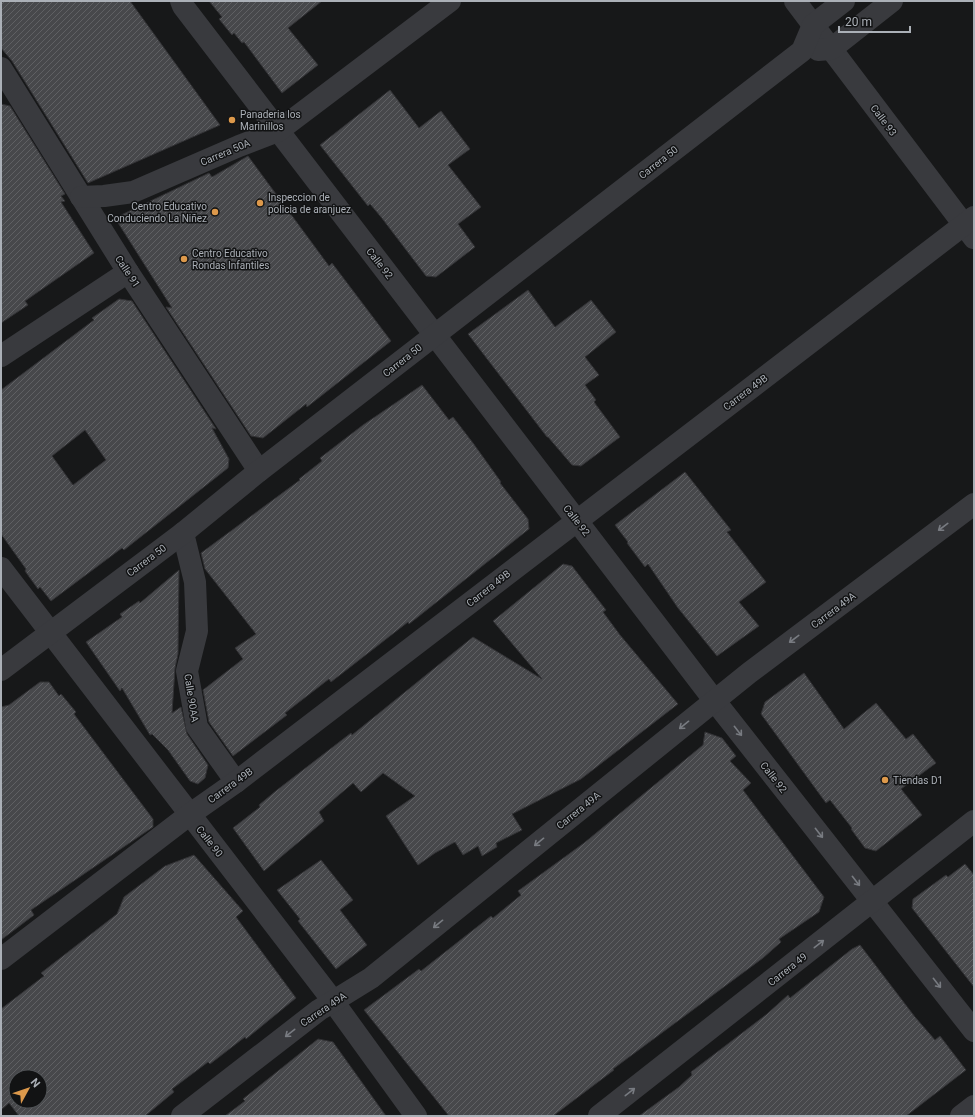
<svg xmlns="http://www.w3.org/2000/svg" width="975" height="1117" viewBox="0 0 975 1117" font-family="Roboto,sans-serif">
<style>
.building{fill:url(#building-hatch);stroke:#323235;fill-rule:evenodd}
.lines{fill:none;stroke-linecap:round;stroke-linejoin:round}
.minor{stroke:#393a3e;stroke-width:22}
.oneway{stroke:#787b81}
.poi-dot{fill:#dd994b;stroke:#121314;stroke-width:1.5}
.labels{text-anchor:middle;stroke-width:3;stroke-linejoin:round;paint-order:stroke}
.poi-label{font-size:10px;fill:#abb0b7;stroke:#121314;text-anchor:start}
.street-label{font-size:10px;fill:#abb0b7;stroke:#121314}
</style>
<defs>
<pattern id="building-hatch" width="6" height="6" patternUnits="userSpaceOnUse"><rect width="6" height="6" fill="#47484b"/><path d="M-1 1l2-2M0 6l6-6M5 7l2-2" fill="none" stroke="#5f6063"/></pattern>
</defs>
<rect width="100%" height="100%" fill="#171819"/>
<g class="building">
<path d="M 1,1 L 130,1 L 220,125 L 88,183 L 12,61 L 1,48 Z"/>
<path d="M 209,1 L 322,1 L 288,28 L 318,65 L 282,93 L 244,42 L 242,43 L 234,33 L 232,35 L 219,19 L 222,17 Z"/>
<path d="M 390,90 L 419,128 L 441,111 L 470,149 L 448,165 L 481,207 L 458,224 L 475,247 L 436,277 L 426,276 L 381,217 L 370,204 L 368,206 L 320,145 Z"/>
<path d="M 1,104 L 10,106 L 65,194 L 61,196 L 65,201 L 61,202 L 94,253 L 25,301 L 28,305 L 1,323 Z"/>
<path d="M 248,156 L 329,266 L 332,263 L 391,341 L 307,407 L 306,404 L 263,438 L 251,436 L 166,307 L 172,308 L 115,218 L 209,173 L 212,177 Z"/>
<path d="M 528,290 L 555,327 L 591,300 L 616,332 L 585,357 L 599,375 L 585,385 L 596,400 L 594,402 L 620,437 L 581,466 L 572,465 L 548,437 L 547,437 L 468,334 Z"/>
<path d="M 119,299 L 132,301 L 216,429 L 212,428 L 229,459 L 228,468 L 124,550 L 122,548 L 51,601 L 40,587 L 38,589 L 25,571 L 26,569 L 1,534 L 1,390 L 94,320 L 92,318 ZM 85,430 L 106,460 L 73,485 L 52,456 Z"/>
<path d="M 422,385 L 449,420 L 453,417 L 473,443 L 501,482 L 500,483 L 528,519 L 529,529 L 409,624 L 408,622 L 331,682 L 329,679 L 285,713 L 287,715 L 233,756 L 209,722 L 203,690 L 243,659 L 235,648 L 256,634 L 205,569 L 201,553 L 300,480 L 299,479 L 322,461 L 320,458 L 363,425 Z"/>
<path d="M 685,472 L 731,530 L 727,532 L 766,582 L 739,602 L 759,626 L 717,656 L 678,608 L 648,564 L 645,567 L 627,543 L 628,542 L 615,525 Z"/>
<path d="M 563,564 L 572,566 L 606,610 L 603,612 L 620,635 L 678,704 L 581,779 L 512,814 L 522,830 L 496,843 L 497,847 L 482,856 L 478,846 L 463,855 L 455,842 L 435,853 L 418,865 L 386,816 L 415,796 L 383,773 L 361,792 L 353,783 L 319,812 L 324,821 L 264,871 L 233,828 L 260,807 L 259,805 L 277,790 L 351,733 L 352,735 L 473,637 L 542,679 L 493,621 Z"/>
<path d="M 179,570 L 178,654 L 175,668 L 172,713 L 181,707 L 187,734 L 208,765 L 205,778 L 198,784 L 190,781 L 168,750 L 152,734 L 150,735 L 122,688 L 120,691 L 86,642 L 122,617 L 120,614 L 139,601 L 140,603 Z"/>
<path d="M 804,673 L 844,729 L 876,703 L 906,739 L 913,734 L 936,763 L 901,789 L 922,815 L 876,851 L 865,848 L 851,829 L 852,828 L 830,800 L 826,803 L 761,714 L 765,702 Z"/>
<path d="M 40,682 L 49,682 L 59,696 L 61,694 L 76,712 L 74,714 L 153,819 L 153,827 L 31,910 L 34,915 L 1,940 L 1,707 L 9,705 Z"/>
<path d="M 705,732 L 722,738 L 736,756 L 730,761 L 751,783 L 743,790 L 824,897 L 819,912 L 779,939 L 781,942 L 763,958 L 613,1069 L 614,1070 L 553,1116 L 449,1116 L 364,1010 L 419,969 L 421,971 L 491,916 L 493,918 L 521,895 L 518,891 L 584,843 L 703,745 Z"/>
<path d="M 194,855 L 243,911 L 236,917 L 296,998 L 246,1039 L 245,1037 L 210,1064 L 208,1062 L 172,1089 L 174,1092 L 145,1116 L 19,1116 L 9,1103 L 1,1110 L 1,1009 L 44,976 L 41,973 L 117,914 L 124,897 L 165,866 ZM 16,1077 L 40,1077 L 40,1101 L 16,1101 Z"/>
<path d="M 321,860 L 353,900 L 340,910 L 367,945 L 336,969 L 298,921 L 300,919 L 277,890 Z"/>
<path d="M 965,864 L 974,875 L 974,987 L 912,908 L 913,899 L 946,875 L 948,877 Z"/>
<path d="M 860,945 L 915,1017 L 935,1040 L 940,1036 L 966,1070 L 906,1116 L 639,1116 L 679,1087 L 692,1075 L 691,1072 L 767,1014 L 788,995 L 790,998 L 852,949 Z"/>
<path d="M 318,1039 L 333,1042 L 386,1116 L 225,1116 L 245,1101 L 243,1099 Z"/>
</g>
<g class="lines">
<g class="minor">
<path d="M 181,1 L 183,6 L 714,700 L 974,1031"/>
<path d="M 795,1 L 974,238"/>
<path d="M 818,50 L 831,49 L 892,1"/>
<path d="M 1,68 L 128,272 L 259,471"/>
<path d="M 81,197 L 104,196 L 133,192 L 239,146 L 278,131 L 450,1"/>
<path d="M 1,356 L 128,272"/>
<path d="M 183,533 L 195,582 L 197,631 L 187,671 L 197,727 L 236,782"/>
<path d="M 1,568 L 327,993 L 416,1116"/>
<path d="M 1,670 L 183,533 L 259,471 L 802,51 L 813,25 L 844,1"/>
<path d="M 1,959 L 189,815 L 236,782 L 974,217"/>
<path d="M 182,1116 L 319,1010 L 371,978 L 749,673 L 974,504"/>
<path d="M 599,1116 L 974,821"/>
<path d="M 961,1116 L 974,1106"/>
</g>
</g>
<defs><path id="oneway-shaft" d="M-6 0H5M1.5-3L5.5 0L1.5 3" fill="none" stroke-width="1.6" stroke-linecap="round" stroke-linejoin="round"/></defs>
<g class="oneway">
<use href="#oneway-shaft" transform="translate(943 527) rotate(143)"/>
<use href="#oneway-shaft" transform="translate(794 639) rotate(143)"/>
<use href="#oneway-shaft" transform="translate(684 725) rotate(141)"/>
<use href="#oneway-shaft" transform="translate(738 731) rotate(52)"/>
<use href="#oneway-shaft" transform="translate(819 833) rotate(52)"/>
<use href="#oneway-shaft" transform="translate(539 842) rotate(141)"/>
<use href="#oneway-shaft" transform="translate(856 881) rotate(52)"/>
<use href="#oneway-shaft" transform="translate(438 924) rotate(141)"/>
<use href="#oneway-shaft" transform="translate(819 944) rotate(-38)"/>
<use href="#oneway-shaft" transform="translate(937 983) rotate(52)"/>
<use href="#oneway-shaft" transform="translate(290 1033) rotate(142)"/>
<use href="#oneway-shaft" transform="translate(630 1092) rotate(-38)"/>
</g>
<g class="poi-dot">
<circle cx="232" cy="120" r="4"/>
<circle cx="260" cy="203" r="4"/>
<circle cx="215" cy="212" r="4"/>
<circle cx="184" cy="259" r="4"/>
<circle cx="885" cy="780" r="4"/>
</g>
<g class="labels">
<g class="poi-label">
<text x="240" y="118">Panaderia los<tspan x="240" dy="12">Marinillos</tspan></text>
<text x="268" y="201">Inspeccion de<tspan x="268" dy="12">policia de aranjuez</tspan></text>
<text x="207" y="210" text-anchor="end">Centro Educativo<tspan x="207" dy="12">Conduciendo La Niñez</tspan></text>
<text x="192" y="257">Centro Educativo<tspan x="192" dy="12">Rondas Infantiles</tspan></text>
<text x="893" y="784">Tiendas D1</text>
</g>
<g class="street-label">
<text transform="translate(884 120) rotate(53)" y="4">Calle 93</text>
<text transform="translate(225 152) rotate(-23)" y="4">Carrera 50A</text>
<text transform="translate(658 162) rotate(-38)" y="4">Carrera 50</text>
<text transform="translate(380 263) rotate(52)" y="4">Calle 92</text>
<text transform="translate(128 271) rotate(56)" y="4">Calle 91</text>
<text transform="translate(402 360) rotate(-38)" y="4">Carrera 50</text>
<text transform="translate(745 392) rotate(-37)" y="4">Carrera 49B</text>
<text transform="translate(577 520) rotate(52)" y="4">Calle 92</text>
<text transform="translate(146 560) rotate(-37)" y="4">Carrera 50</text>
<text transform="translate(488 588) rotate(-38)" y="4">Carrera 49B</text>
<text transform="translate(833 610) rotate(-37)" y="4">Carrera 49A</text>
<text transform="translate(192 698) rotate(81)" y="4">Calle 90AA</text>
<text transform="translate(774 777) rotate(52)" y="4">Calle 92</text>
<text transform="translate(230 785) rotate(-36)" y="4">Carrera 49B</text>
<text transform="translate(578 810) rotate(-39)" y="4">Carrera 49A</text>
<text transform="translate(210 841) rotate(52)" y="4">Calle 90</text>
<text transform="translate(787 969) rotate(-38)" y="4">Carrera 49</text>
<text transform="translate(323 1009) rotate(-34)" y="4">Carrera 49A</text>
</g>
</g>
<rect width="975" height="1117" fill="none" stroke="#abb0b7" stroke-width="4"/>
<g transform="translate(28 1089) rotate(50)"><circle r="19" fill="#121314" stroke="#4f5255"/>
<path d="M0-3L7 15L0 10L-7 15Z" fill="#dd994b"/>
<text y="-6" font-size="11" font-weight="bold" text-anchor="middle" fill="#abb0b7">N</text>
</g>
<path d="M839 26v6h71v-6" fill="none" stroke="#abb0b7" stroke-width="2"/>
<text x="845" y="26" font-size="12" fill="#abb0b7" stroke="#121314" stroke-width="3" paint-order="stroke">20 m</text>
</svg>
